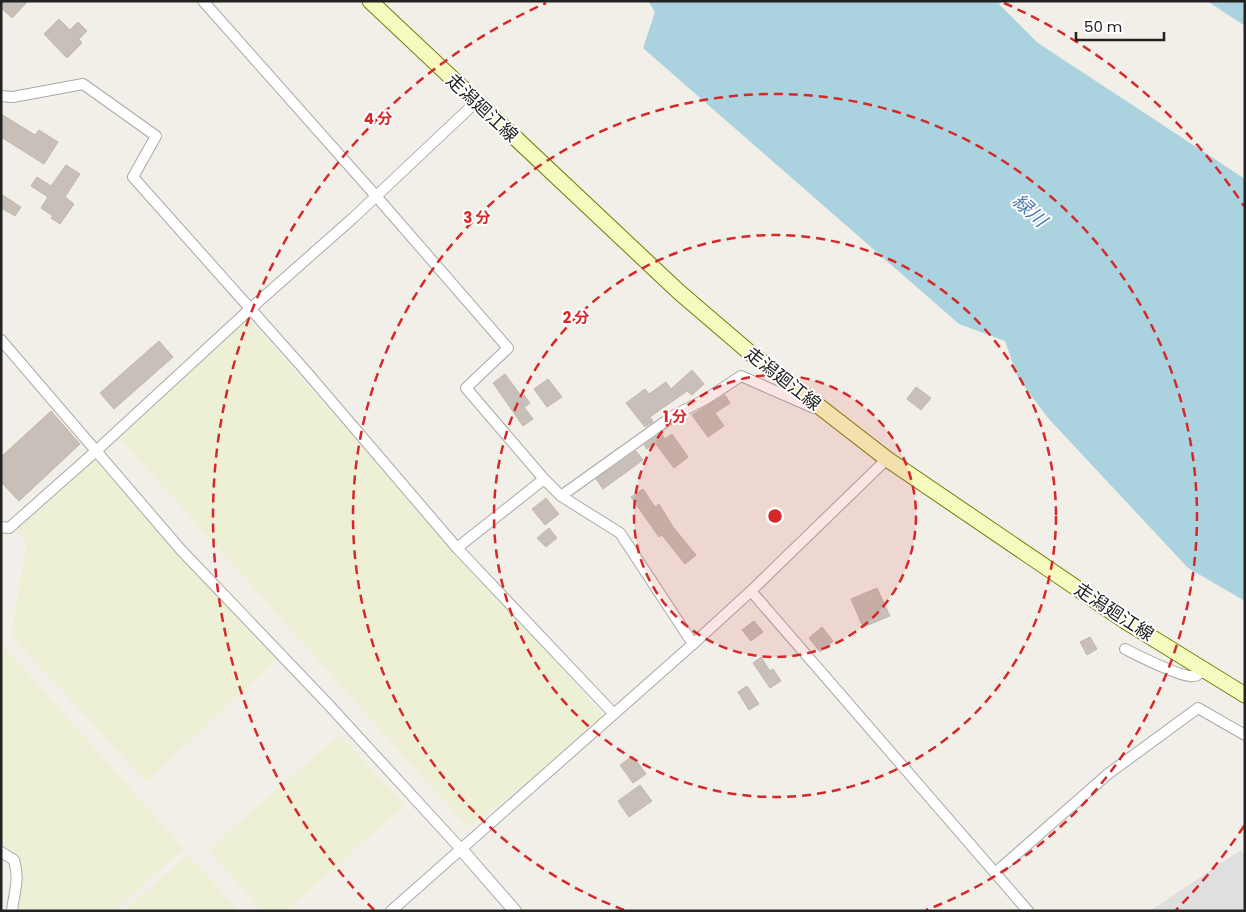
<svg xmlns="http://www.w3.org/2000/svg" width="1246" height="912" viewBox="0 0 1246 912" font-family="Poppins,'Noto Sans JP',sans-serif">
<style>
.residential{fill:#e0dfdf}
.farmland{fill:#eef0d5}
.water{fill:#aad3df}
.building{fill:#c7bfb8;stroke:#c4b6ab}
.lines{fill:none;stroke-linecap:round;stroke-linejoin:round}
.minor-casing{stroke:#a9a9a9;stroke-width:12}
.tertiary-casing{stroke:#a9a9a9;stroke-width:14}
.secondary-casing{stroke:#707d05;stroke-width:17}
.minor{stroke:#fff;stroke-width:10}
.tertiary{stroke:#fff;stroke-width:12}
.secondary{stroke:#f7fabf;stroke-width:15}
.ring{fill:none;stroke:#d62828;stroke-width:2.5;stroke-dasharray:9 6}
.labels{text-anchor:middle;stroke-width:4;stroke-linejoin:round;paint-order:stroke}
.street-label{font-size:18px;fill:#222;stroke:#fff}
.water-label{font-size:19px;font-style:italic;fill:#4a7aab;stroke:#fff}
.centre{fill:#d62828;stroke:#fff;stroke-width:2.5}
.ring-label{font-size:15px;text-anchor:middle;font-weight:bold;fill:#d62828;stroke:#fff;stroke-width:4;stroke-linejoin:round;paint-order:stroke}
</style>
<rect width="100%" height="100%" fill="#f2efe9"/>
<path class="residential" d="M 1241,850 L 1245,857 L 1245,911 L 1150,911 Z"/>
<g class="farmland">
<path d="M 244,314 L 607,719 L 468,828 L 115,433 Z"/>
<path d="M 94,459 L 277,659 L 146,782 L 11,636 L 27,542 L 11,526 Z"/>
<path d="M 1,643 L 184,849 L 114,911 L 16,911 L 14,860 L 19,855 L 1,844 Z"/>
<path d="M 339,735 L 405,805 L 286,911 L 262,911 L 208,850 Z"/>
<path d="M 187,854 L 239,911 L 125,911 Z"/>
</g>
<g class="water">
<path d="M 648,1 L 1002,1 L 999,4 L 1038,43 L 1245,179 L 1245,601 L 1188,568 L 1048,418 L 1018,378 L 1005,341 L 959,324 L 643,48 L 655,12 Z"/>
<path d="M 1207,1 L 1245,1 L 1245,26 Z"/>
</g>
<g class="building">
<path d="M 1,1 L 28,1 L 12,18 L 1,8 Z"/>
<path d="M 59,19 L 70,30 L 78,22 L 87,31 L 79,39 L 82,43 L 67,58 L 44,34 Z"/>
<path d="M 1,114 L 35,135 L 39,130 L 58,142 L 44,164 L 1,137 Z"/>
<path d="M 66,165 L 80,174 L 65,197 L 74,204 L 60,224 L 51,218 L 53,216 L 41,208 L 48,197 L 31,186 L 37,177 L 51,186 Z"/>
<path d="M 1,194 L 21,207 L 15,216 L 1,208 Z"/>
<path d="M 159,341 L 173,357 L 114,409 L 100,393 Z"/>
<path d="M 692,370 L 704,384 L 692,395 L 687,391 L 650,417 L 653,422 L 645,427 L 626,403 L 645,389 L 649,394 L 666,382 L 671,389 Z"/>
<path d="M 505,374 L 522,397 L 524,395 L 530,403 L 524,407 L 533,419 L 523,426 L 493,383 Z"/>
<path d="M 548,379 L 562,397 L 547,407 L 534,389 Z"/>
<path d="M 916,387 L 931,398 L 921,410 L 907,399 Z"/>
<path d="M 725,395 L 730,403 L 715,413 L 724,426 L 708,437 L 692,415 Z"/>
<path d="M 51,411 L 80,444 L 19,501 L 1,482 L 1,457 Z"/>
<path d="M 661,433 L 665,439 L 672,434 L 688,457 L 674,468 L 655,443 L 647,449 L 644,445 Z"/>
<path d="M 636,451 L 643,460 L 603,489 L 596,479 Z"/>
<path d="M 643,489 L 655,507 L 659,504 L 673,527 L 696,555 L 685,564 L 662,535 L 659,537 L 631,497 Z"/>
<path d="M 546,498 L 559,514 L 545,525 L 532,509 Z"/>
<path d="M 549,528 L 557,538 L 546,547 L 537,538 Z"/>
<path d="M 877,588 L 890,616 L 863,627 L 851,599 Z"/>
<path d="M 754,621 L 763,632 L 751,641 L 742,630 Z"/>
<path d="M 822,627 L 833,641 L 820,652 L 809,638 Z"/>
<path d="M 1090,637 L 1097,649 L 1087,655 L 1080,642 Z"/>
<path d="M 761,657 L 770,671 L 773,669 L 781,681 L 770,688 L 753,663 Z"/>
<path d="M 747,686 L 759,704 L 749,710 L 738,692 Z"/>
<path d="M 633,756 L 646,774 L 633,783 L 620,765 Z"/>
<path d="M 640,785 L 652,801 L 629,817 L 618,801 Z"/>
</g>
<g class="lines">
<defs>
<g id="minor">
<path d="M 203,1 L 376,196 L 508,348 L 466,388 L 544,479 L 561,496 L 620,533 L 693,644"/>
<path d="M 1,96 L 13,97 L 83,84 L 156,136 L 133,177 L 304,369 L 457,548 L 614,714"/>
<path d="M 1,340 L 181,550 L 327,703 L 460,848"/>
<path d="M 561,496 L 673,416 L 706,399 L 741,376 L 814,408"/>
<path d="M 1,527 L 9,528 L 96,451 L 250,309 L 353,218 L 476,102"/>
<path d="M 457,548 L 544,479"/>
<path d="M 751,591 L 1028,911"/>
<path d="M 1125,649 C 1139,656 1176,675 1190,676 C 1196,677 1199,674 1204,670"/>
<path d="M 1,852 L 14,860 C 20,880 14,892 12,911"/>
<path d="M 995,873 L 1108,774 L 1198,708 L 1245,735"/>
<path d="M 391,911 L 693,644 L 751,591 L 887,459"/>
</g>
<path id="tertiary" d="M 460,848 L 515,911"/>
<path id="secondary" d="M 370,1 L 679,292 L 749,352 L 887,459 L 1125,621 L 1245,695"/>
</defs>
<use href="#minor" class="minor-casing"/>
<use href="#tertiary" class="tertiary-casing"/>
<use href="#secondary" class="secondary-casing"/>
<use href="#minor" class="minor"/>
<use href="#tertiary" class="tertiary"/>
<use href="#secondary" class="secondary"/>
</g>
<circle cx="775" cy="516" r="141" fill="#d62828" fill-opacity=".12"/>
<g class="ring">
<circle cx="775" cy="516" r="141"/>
<circle cx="775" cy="516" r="281"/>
<path d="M624 910A422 422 0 1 1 926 910"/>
<path d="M1244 826A562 562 0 0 1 1176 910M374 910A562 562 0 0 1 546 3M1004 3A562 562 0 0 1 1244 206"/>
</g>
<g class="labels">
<g class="street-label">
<text transform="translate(482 108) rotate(43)" y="6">走潟廻江線</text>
<text transform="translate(783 379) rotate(38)" y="6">走潟廻江線</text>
<text transform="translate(1114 612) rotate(33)" y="6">走潟廻江線</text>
</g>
<g class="water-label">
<text transform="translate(1030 210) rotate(42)" y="7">緑川</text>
</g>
</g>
<circle cx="775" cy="516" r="8" class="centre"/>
<g class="ring-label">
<text x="378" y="124">4 分</text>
<text x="477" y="223">3 分</text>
<text x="576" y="323">2 分</text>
<text x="675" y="422">1 分</text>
</g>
<rect width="1246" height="912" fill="none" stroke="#222222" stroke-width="5"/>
<path d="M1076 32v8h88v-8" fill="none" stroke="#222222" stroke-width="2.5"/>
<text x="1084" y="32" font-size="15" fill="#222222" stroke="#ffffff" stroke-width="4" paint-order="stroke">50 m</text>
</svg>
